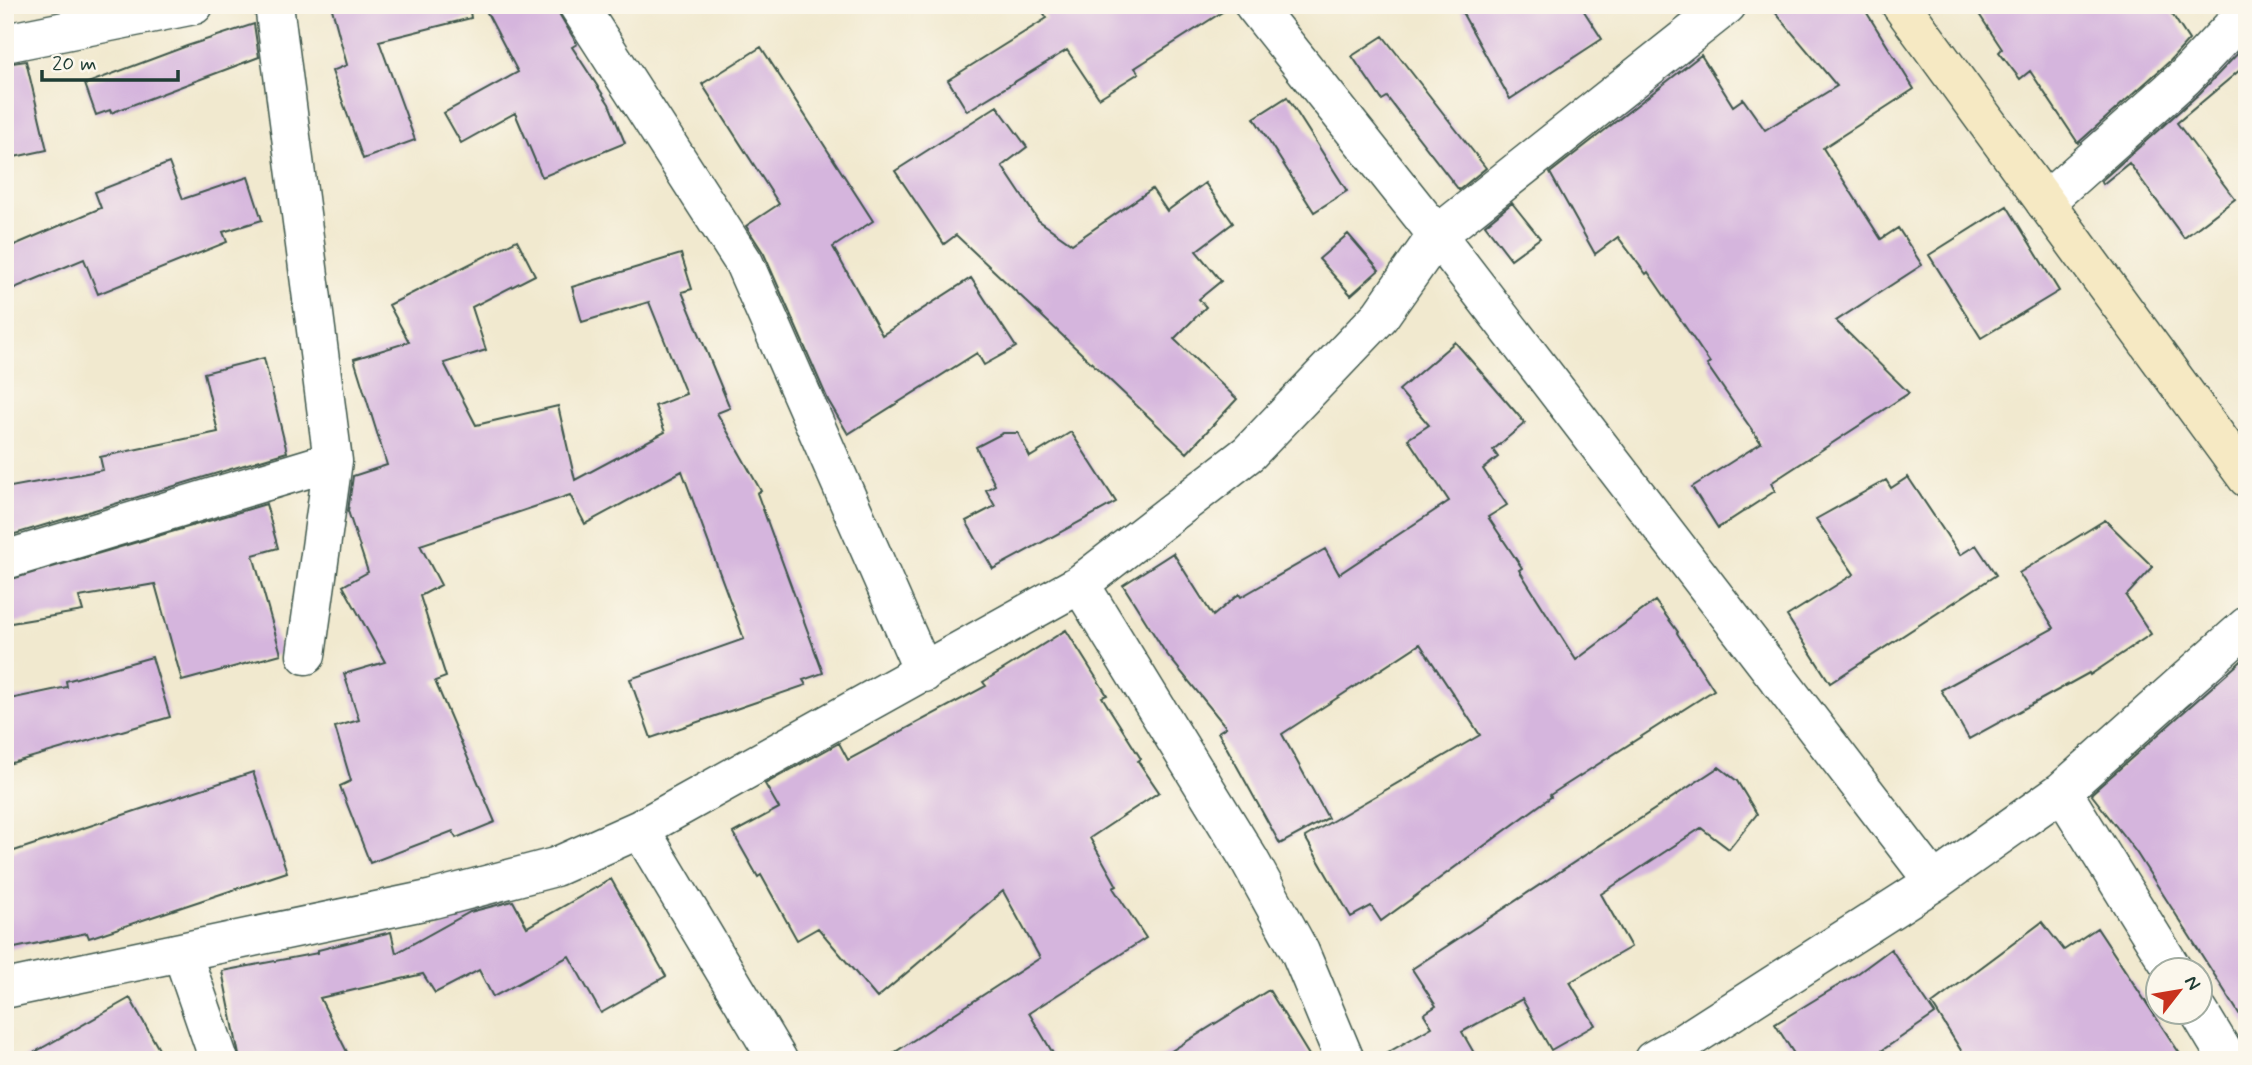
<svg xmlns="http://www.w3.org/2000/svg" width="2252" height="1065" viewBox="0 0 2252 1065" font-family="Mynerve,sans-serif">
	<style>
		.building { fill: #d5b5dd }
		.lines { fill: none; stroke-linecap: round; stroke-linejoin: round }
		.street-casing { stroke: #3e574b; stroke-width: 41 }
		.secondary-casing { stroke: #3e574b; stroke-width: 41 }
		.street { stroke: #fff; stroke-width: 38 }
		.secondary { stroke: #f6e9c3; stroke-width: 38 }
	</style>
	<rect width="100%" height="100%" fill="#fbf7ec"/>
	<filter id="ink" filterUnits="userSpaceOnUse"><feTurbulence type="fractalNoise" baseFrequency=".0143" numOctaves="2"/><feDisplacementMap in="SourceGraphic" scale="14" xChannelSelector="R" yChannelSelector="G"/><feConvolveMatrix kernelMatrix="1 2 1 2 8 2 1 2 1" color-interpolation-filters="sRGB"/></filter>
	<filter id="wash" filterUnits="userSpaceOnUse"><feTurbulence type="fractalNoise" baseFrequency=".00686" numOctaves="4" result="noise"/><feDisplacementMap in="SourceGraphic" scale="28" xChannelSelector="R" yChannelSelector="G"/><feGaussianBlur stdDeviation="1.57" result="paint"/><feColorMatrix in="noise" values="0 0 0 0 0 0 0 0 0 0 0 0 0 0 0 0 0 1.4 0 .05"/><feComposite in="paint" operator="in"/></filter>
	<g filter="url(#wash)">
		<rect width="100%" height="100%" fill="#f1e9cf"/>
		<g id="blocks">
			<path class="building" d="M331,5H469L471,18L379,41L415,140L363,159L332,71L347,65Z
				M483,5H554L577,44L572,47L609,104L625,143L542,177L515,113L461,143L444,113L518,72Z
				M1038,5H1233L1135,68L1139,73L1099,98L1067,50L967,111L948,80L1047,18Z
				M1458,5H1580L1602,39L1510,99Z
				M1769,5H1862L1914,89L1823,148L1881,239L1898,228L1922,265L1836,321L1909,393L1771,483L1775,491L1718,528L1692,487L1761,443L1707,365L1710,363L1648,272L1646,274L1618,237L1595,254L1550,173L1701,55L1733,106L1743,99L1765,130L1837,86Z
				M1973,5H2166L2189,40L2170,61L2078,143L2030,71L2020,79L1999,52L2002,49Z
				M254,24L259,57L111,113L110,110L96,115L85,84L187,46Z
				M1383,36L1486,168L1459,190L1387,97L1382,100L1352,56Z
				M761,47L873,221L833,247L882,335L971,278L1016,347L984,365L977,353L848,434L828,400L764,254L746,226L779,204L702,84Z
				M2244,47L2247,50V64L2177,123L2235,199L2184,238L2129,163L2103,184L2101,181L2200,93Z
				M26,61L47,150L5,159V64Z
				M1287,97L1347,191L1314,212L1254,118Z
				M997,106L1027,147L1002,166L1038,220L1072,244L1152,189L1167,211L1205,183L1233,223L1196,251L1221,281L1199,299L1206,307L1174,339L1237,399L1187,453L956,235L944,244L895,171Z
				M169,163L183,199L248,177L262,220L223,232L227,242L98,294L84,259L5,292V249L101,208L95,192Z
				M1512,203L1540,238L1511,259L1485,225Z
				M2007,206L2059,291L1981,338L1929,255Z
				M1348,234L1379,270L1351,295L1319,259Z
				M517,240L535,275L472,307L486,350L444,363L476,425L558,406L575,480L665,432L655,406L686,394L649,302L582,322L572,287L681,254L692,289L682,292L730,408L717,413L761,491L757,493L823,673L803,680L806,685L651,738L630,679L744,639L682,471L585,524L570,495L420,545L441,585L420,596L446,677L435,681L495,822L456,838L453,831L370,863L340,786L351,781L335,727L359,720L344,674L385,662L343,586L368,572L348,511L353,476L387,465L354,359L409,342L389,305Z
				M1455,342L1525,423L1493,450L1498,457L1483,469L1507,505L1488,517L1522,568L1519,570L1576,660L1655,601L1678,632L1677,633L1714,690L1550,795L1551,797L1381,921L1371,906L1351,917L1305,837L1480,735L1420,644L1282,734L1328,818L1280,844L1218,732L1226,727L1165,652L1123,585L1173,553L1213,616L1239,594L1241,597L1325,549L1339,574L1449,501L1408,439L1429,425L1399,390Z
				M264,358L287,452L5,537V488L103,470L100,457L218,432L204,373Z
				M1071,432L1116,502L993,569L966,521L995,506L986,490L995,485L976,447L1003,433H1018L1030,457Z
				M1908,477L1960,555L1976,545L1996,575L1830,683L1787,616L1854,574L1816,519L1886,480L1891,488Z
				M266,504L278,548L253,555L281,654L182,681L155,584L79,597L83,611L5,624V581Z
				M2105,520L2153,567L2126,596L2151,634L2090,675L2089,673L1969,739L1941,690L2054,628L2019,573Z
				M1066,630L1107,695L1102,697L1141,759L1138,761L1159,792L1090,838L1117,886L1113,888L1146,938L1029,1013L1057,1060H883L1040,958L1003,891L877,998L818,928L797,940L761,875L758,877L733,833L779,808L765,784L839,743L848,760L986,686L983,682Z
				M2247,656V1026L2136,852L2091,794Z
				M152,657L170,717L5,765V700L67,687L66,681Z
				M1719,767L1737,781L1757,814L1729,849L1701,828L1601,894L1631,947L1570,982L1595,1025L1551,1050L1522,999L1462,1032L1478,1060H1375L1432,1027L1424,1014L1436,1006L1412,969Z
				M253,772L287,872L89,938L87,933L5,950V854Z
				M611,879L666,976L601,1013L569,956L493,997L479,970L435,993L423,974L320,998L351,1060H240L222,971L318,953V950L391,932L396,953L470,912L513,901L527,927Z
				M2042,922L2064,950L2097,928L2184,1060H1967L1932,1004Z
				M1891,949L1935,1014L1868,1060H1798L1775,1024L1857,974Z
				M1269,990L1312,1060H1157Z
				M130,998L165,1060H21Z"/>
		</g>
	</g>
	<g filter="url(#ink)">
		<use href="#blocks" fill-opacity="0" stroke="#3e574b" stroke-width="2"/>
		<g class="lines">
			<defs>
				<path id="street" d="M274,5L333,461L306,655
					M578,5L744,263L924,673
					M1254,5L1437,235L1934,882
					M5,43L194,5
					M2045,202L2185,77L2247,11
					M5,560L333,461
					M1080,584L1250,861L1300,952L1345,1060
					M2062,791L2173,970
					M640,829L778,1060
					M182,953L219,1060
					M5,989L433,899L555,867L640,829L1080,584L1249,453L1380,316L1437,235L1727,5
					M2199,1012L2228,1060
					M1653,1060L1683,1043L1934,882L2062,791L2247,626"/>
				<path id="secondary" d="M1901,5L2247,478"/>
			</defs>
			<use href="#street" class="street-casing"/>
			<use href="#secondary" class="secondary-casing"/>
			<use href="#street" class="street"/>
			<use href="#secondary" class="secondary"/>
		</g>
	</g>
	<rect width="2252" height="1065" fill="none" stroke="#fbf7ec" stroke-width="28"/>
	<g transform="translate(2179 991) rotate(59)"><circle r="33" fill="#fbf7ec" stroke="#a3ada2" stroke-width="2"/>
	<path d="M0-5L12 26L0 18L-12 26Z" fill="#c8321e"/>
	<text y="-10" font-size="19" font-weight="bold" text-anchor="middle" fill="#1f3d34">N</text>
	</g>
	<path d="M42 70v10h136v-10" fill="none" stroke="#1f3d34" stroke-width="3.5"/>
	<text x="52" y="70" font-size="21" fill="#1f3d34" stroke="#fbf7ec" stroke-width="5" paint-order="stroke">20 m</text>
</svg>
